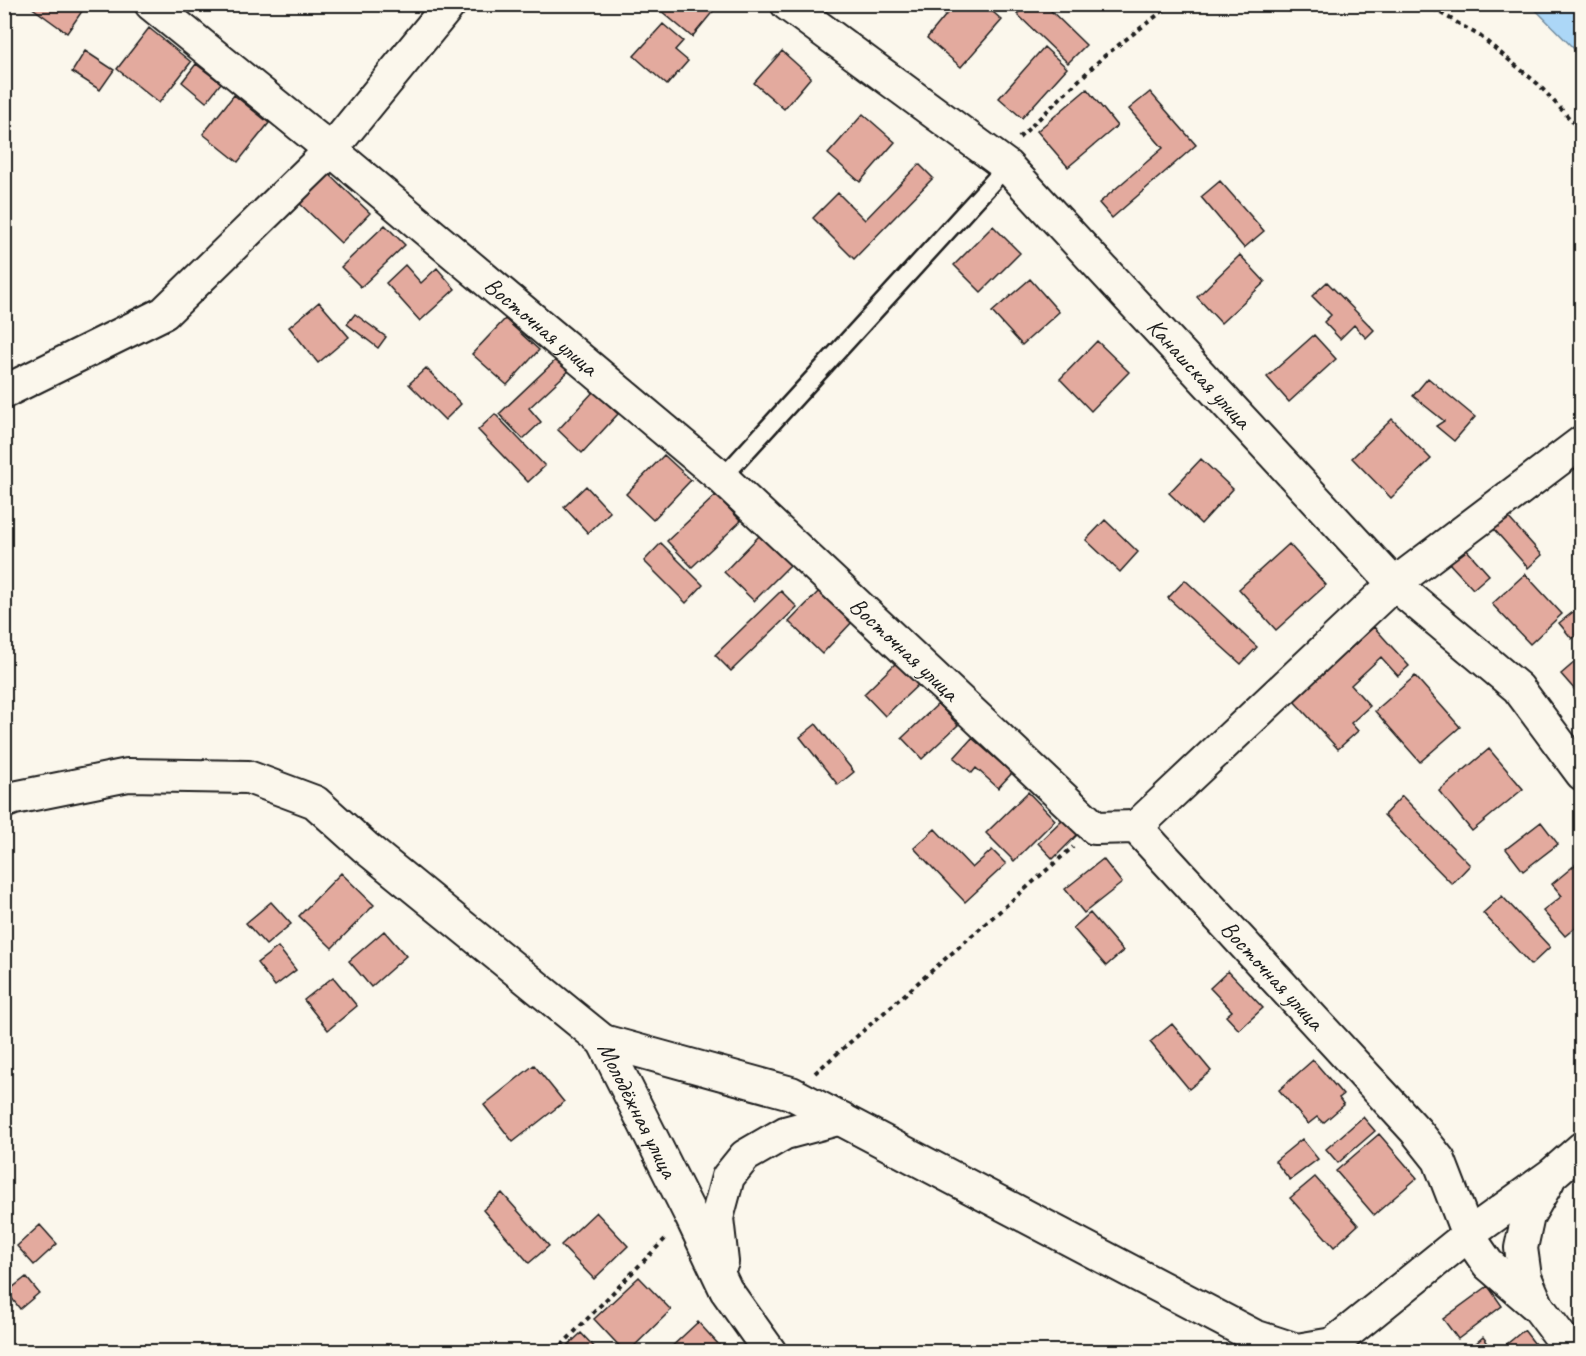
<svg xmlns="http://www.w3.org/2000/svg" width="1586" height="1356" viewBox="0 0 1586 1356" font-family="Caveat,sans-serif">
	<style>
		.water { fill: #acd7f7; stroke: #728c9f; stroke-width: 1.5 }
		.building { fill: #e3aa9e; stroke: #1c1c1c; stroke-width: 1.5 }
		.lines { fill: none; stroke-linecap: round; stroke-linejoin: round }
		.service-casing { stroke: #1c1c1c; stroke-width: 21 }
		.minor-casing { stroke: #1c1c1c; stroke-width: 36 }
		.path { stroke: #1c1c1c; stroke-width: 4; stroke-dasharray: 4.5 4.5; stroke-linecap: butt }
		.service { stroke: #fbf7ec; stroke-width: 16 }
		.minor { stroke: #fbf7ec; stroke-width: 32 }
		.labels { text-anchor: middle; stroke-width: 4.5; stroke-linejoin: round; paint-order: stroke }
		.street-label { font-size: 24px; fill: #1c1c1c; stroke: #fbf7ec }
	</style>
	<rect width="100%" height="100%" fill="#fbf7ec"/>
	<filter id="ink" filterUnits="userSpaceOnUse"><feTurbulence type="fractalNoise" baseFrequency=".0167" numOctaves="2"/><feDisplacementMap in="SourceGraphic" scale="12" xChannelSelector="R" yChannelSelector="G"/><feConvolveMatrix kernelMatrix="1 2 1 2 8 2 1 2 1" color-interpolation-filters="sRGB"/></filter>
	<g filter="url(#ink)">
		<path class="water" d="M1531,5H1581V56Z"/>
		<path class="building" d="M27,4H87L67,33Z
			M653,4H719L692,37Z
			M955,4H984L1002,20L961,67L927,38Z
			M1027,4H1044L1086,45L1068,63L1017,14Z
			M663,24L683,41L675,50L688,61L667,85L634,56Z
			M149,28L191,62L159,103L117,69Z
			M1044,47L1067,68L1022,118L999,98Z
			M85,51L114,70L100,90L72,72Z
			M782,51L811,77L784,109L754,83Z
			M196,64L221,83L206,102L182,82Z
			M1087,89L1117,126L1068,167L1037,131Z
			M1150,92L1196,145L1112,218L1099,203L1163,148L1129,109Z
			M234,95L269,123L238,162L203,134Z
			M863,114L895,142L860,182L828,154Z
			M919,164L933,178L854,259L813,218L838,193L865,220Z
			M326,171L370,213L341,243L297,201Z
			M1220,181L1264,231L1244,248L1201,197Z
			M385,225L405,245L361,287L341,267Z
			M993,226L1020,253L981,292L954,265Z
			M1240,255L1265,282L1221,323L1197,297Z
			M405,265L421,283L437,268L455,289L420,321L386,283Z
			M1030,279L1059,312L1022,345L992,312Z
			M1327,282L1374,330L1366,338L1354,325L1340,339L1324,322L1331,315L1312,296Z
			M319,302L349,337L318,363L289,327Z
			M355,314L386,337L378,348L347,324Z
			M505,319L539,350L507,385L472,354Z
			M1314,335L1336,359L1289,402L1267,377Z
			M1097,341L1129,372L1091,411L1060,379Z
			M559,357L571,369L529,408L541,422L523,439L499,414Z
			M426,368L461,404L445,420L409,384Z
			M1428,378L1475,417L1454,441L1436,426L1444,421L1413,396Z
			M594,391L618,414L582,453L558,430Z
			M495,414L545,466L528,482L478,430Z
			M1392,419L1431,459L1391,498L1352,458Z
			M664,455L691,480L653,520L626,494Z
			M1201,459L1233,489L1201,524L1169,493Z
			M586,486L610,512L588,533L564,507Z
			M716,495L741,521L692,567L667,541Z
			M1506,515L1542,555L1528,568L1492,527Z
			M1105,520L1138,552L1120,572L1086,540Z
			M760,535L790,565L754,601L724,572Z
			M661,543L703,585L686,603L644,561Z
			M1289,544L1326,585L1276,630L1239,589Z
			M1465,548L1489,575L1473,589L1449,563Z
			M1525,574L1562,614L1530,644L1492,604Z
			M1185,580L1257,647L1241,664L1168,598Z
			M820,590L853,621L822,654L789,622Z
			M781,591L797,607L731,671L715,655Z
			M1582,605V631L1572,639L1559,623Z
			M1374,627L1409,666L1398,676L1381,657L1351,685L1370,706L1351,723L1358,731L1338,749L1293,700Z
			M1582,656V698L1561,674Z
			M898,661L920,683L885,716L864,694Z
			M1415,676L1460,727L1420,762L1375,711Z
			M938,704L958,725L922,759L902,738Z
			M816,724L854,772L838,785L800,737Z
			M972,738L1012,773L998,788L976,768L972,773L954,758Z
			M1489,749L1523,789L1472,831L1439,791Z
			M1028,792L1055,820L1014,861L986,833Z
			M1402,796L1470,865L1452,884L1384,815Z
			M1065,817L1080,832L1053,859L1038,843Z
			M1541,822L1558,844L1523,871L1506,849Z
			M935,829L972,868L992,850L1006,864L965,902L914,848Z
			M1103,859L1122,883L1084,913L1065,889Z
			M1582,859V922L1565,936L1543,911L1562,896L1552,884Z
			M341,873L374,905L332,948L299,916Z
			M1502,896L1550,947L1531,965L1483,913Z
			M271,902L291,924L266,945L246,923Z
			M1090,913L1123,951L1106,966L1073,928Z
			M384,931L406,956L371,987L349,961Z
			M278,947L296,970L275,986L257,963Z
			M1228,971L1263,1008L1239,1030L1226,1016L1232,1011L1210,988Z
			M333,977L357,1006L328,1030L304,1000Z
			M1172,1024L1211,1071L1189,1089L1150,1042Z
			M1313,1060L1343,1095L1339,1098L1344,1105L1323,1123L1317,1117L1308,1124L1279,1090Z
			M534,1065L564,1102L513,1142L484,1105Z
			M1363,1117L1375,1131L1338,1163L1326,1149Z
			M1379,1134L1417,1178L1374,1215L1336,1171Z
			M1302,1139L1318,1159L1290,1180L1275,1161Z
			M1315,1177L1358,1225L1334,1247L1290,1198Z
			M502,1193L549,1246L529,1263L483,1210Z
			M596,1212L628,1246L594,1279L561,1245Z
			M40,1225L57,1244L34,1265L17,1246Z
			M26,1277L39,1293L20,1309L7,1292Z
			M639,1277L671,1310L628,1352H625L594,1319Z
			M1488,1286L1502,1306L1458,1339L1443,1319Z
			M698,1322L720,1346L714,1352H666Z
			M1524,1330L1538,1348L1534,1352H1497Z
			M581,1333L599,1352H563L562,1351Z
			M1483,1337L1495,1352H1466Z"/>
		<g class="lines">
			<defs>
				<path id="service" d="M722,478L1007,166"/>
				<g id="minor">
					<path id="s1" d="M151,4L331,150L722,478L1095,828L1136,827L1416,1131L1439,1160L1468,1235L1488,1264L1538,1307L1572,1352"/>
					<path id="s2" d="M787,4L1007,166L1394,584L1518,688L1582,774"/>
					<path d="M4,392L164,313L331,150L450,4"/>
					<path id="s3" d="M4,802L14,798L128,775L248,777L315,802L365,847L603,1041L690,1214L726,1290L770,1352"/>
					<path d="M1136,827L1394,584L1582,442"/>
					<path d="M603,1041L791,1093L1254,1336L1297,1350L1333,1344L1468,1235L1551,1175L1582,1148"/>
					<path d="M722,1262L717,1218L728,1177L745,1156L785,1133L841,1118"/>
					<path d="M1537,1305L1525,1277L1521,1248L1528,1216L1548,1181"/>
				</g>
			</defs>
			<use href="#service" class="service-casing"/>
			<use href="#minor" class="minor-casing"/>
			<path class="path" d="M1425,4L1480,36L1538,84L1582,132
				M1019,138L1103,57L1172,4
				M815,1073L1073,847
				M555,1352L668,1236"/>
			<use href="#service" class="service"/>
			<use href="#minor" class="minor"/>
		</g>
	</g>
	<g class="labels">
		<g class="street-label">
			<text dy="8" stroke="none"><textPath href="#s1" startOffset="506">Восточная улица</textPath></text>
			<text dy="8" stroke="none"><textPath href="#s2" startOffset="556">Канашская улица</textPath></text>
			<text dy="8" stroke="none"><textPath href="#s1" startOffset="992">Восточная улица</textPath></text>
			<text dy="8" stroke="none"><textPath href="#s1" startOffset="1496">Восточная улица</textPath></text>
			<text dy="8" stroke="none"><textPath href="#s3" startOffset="770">Молодёжная улица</textPath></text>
		</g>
	</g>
	<rect width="1586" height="1356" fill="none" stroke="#fbf7ec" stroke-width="24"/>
	<rect x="12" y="12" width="1562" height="1332" fill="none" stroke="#1c1c1c" stroke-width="2" filter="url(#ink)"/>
</svg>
